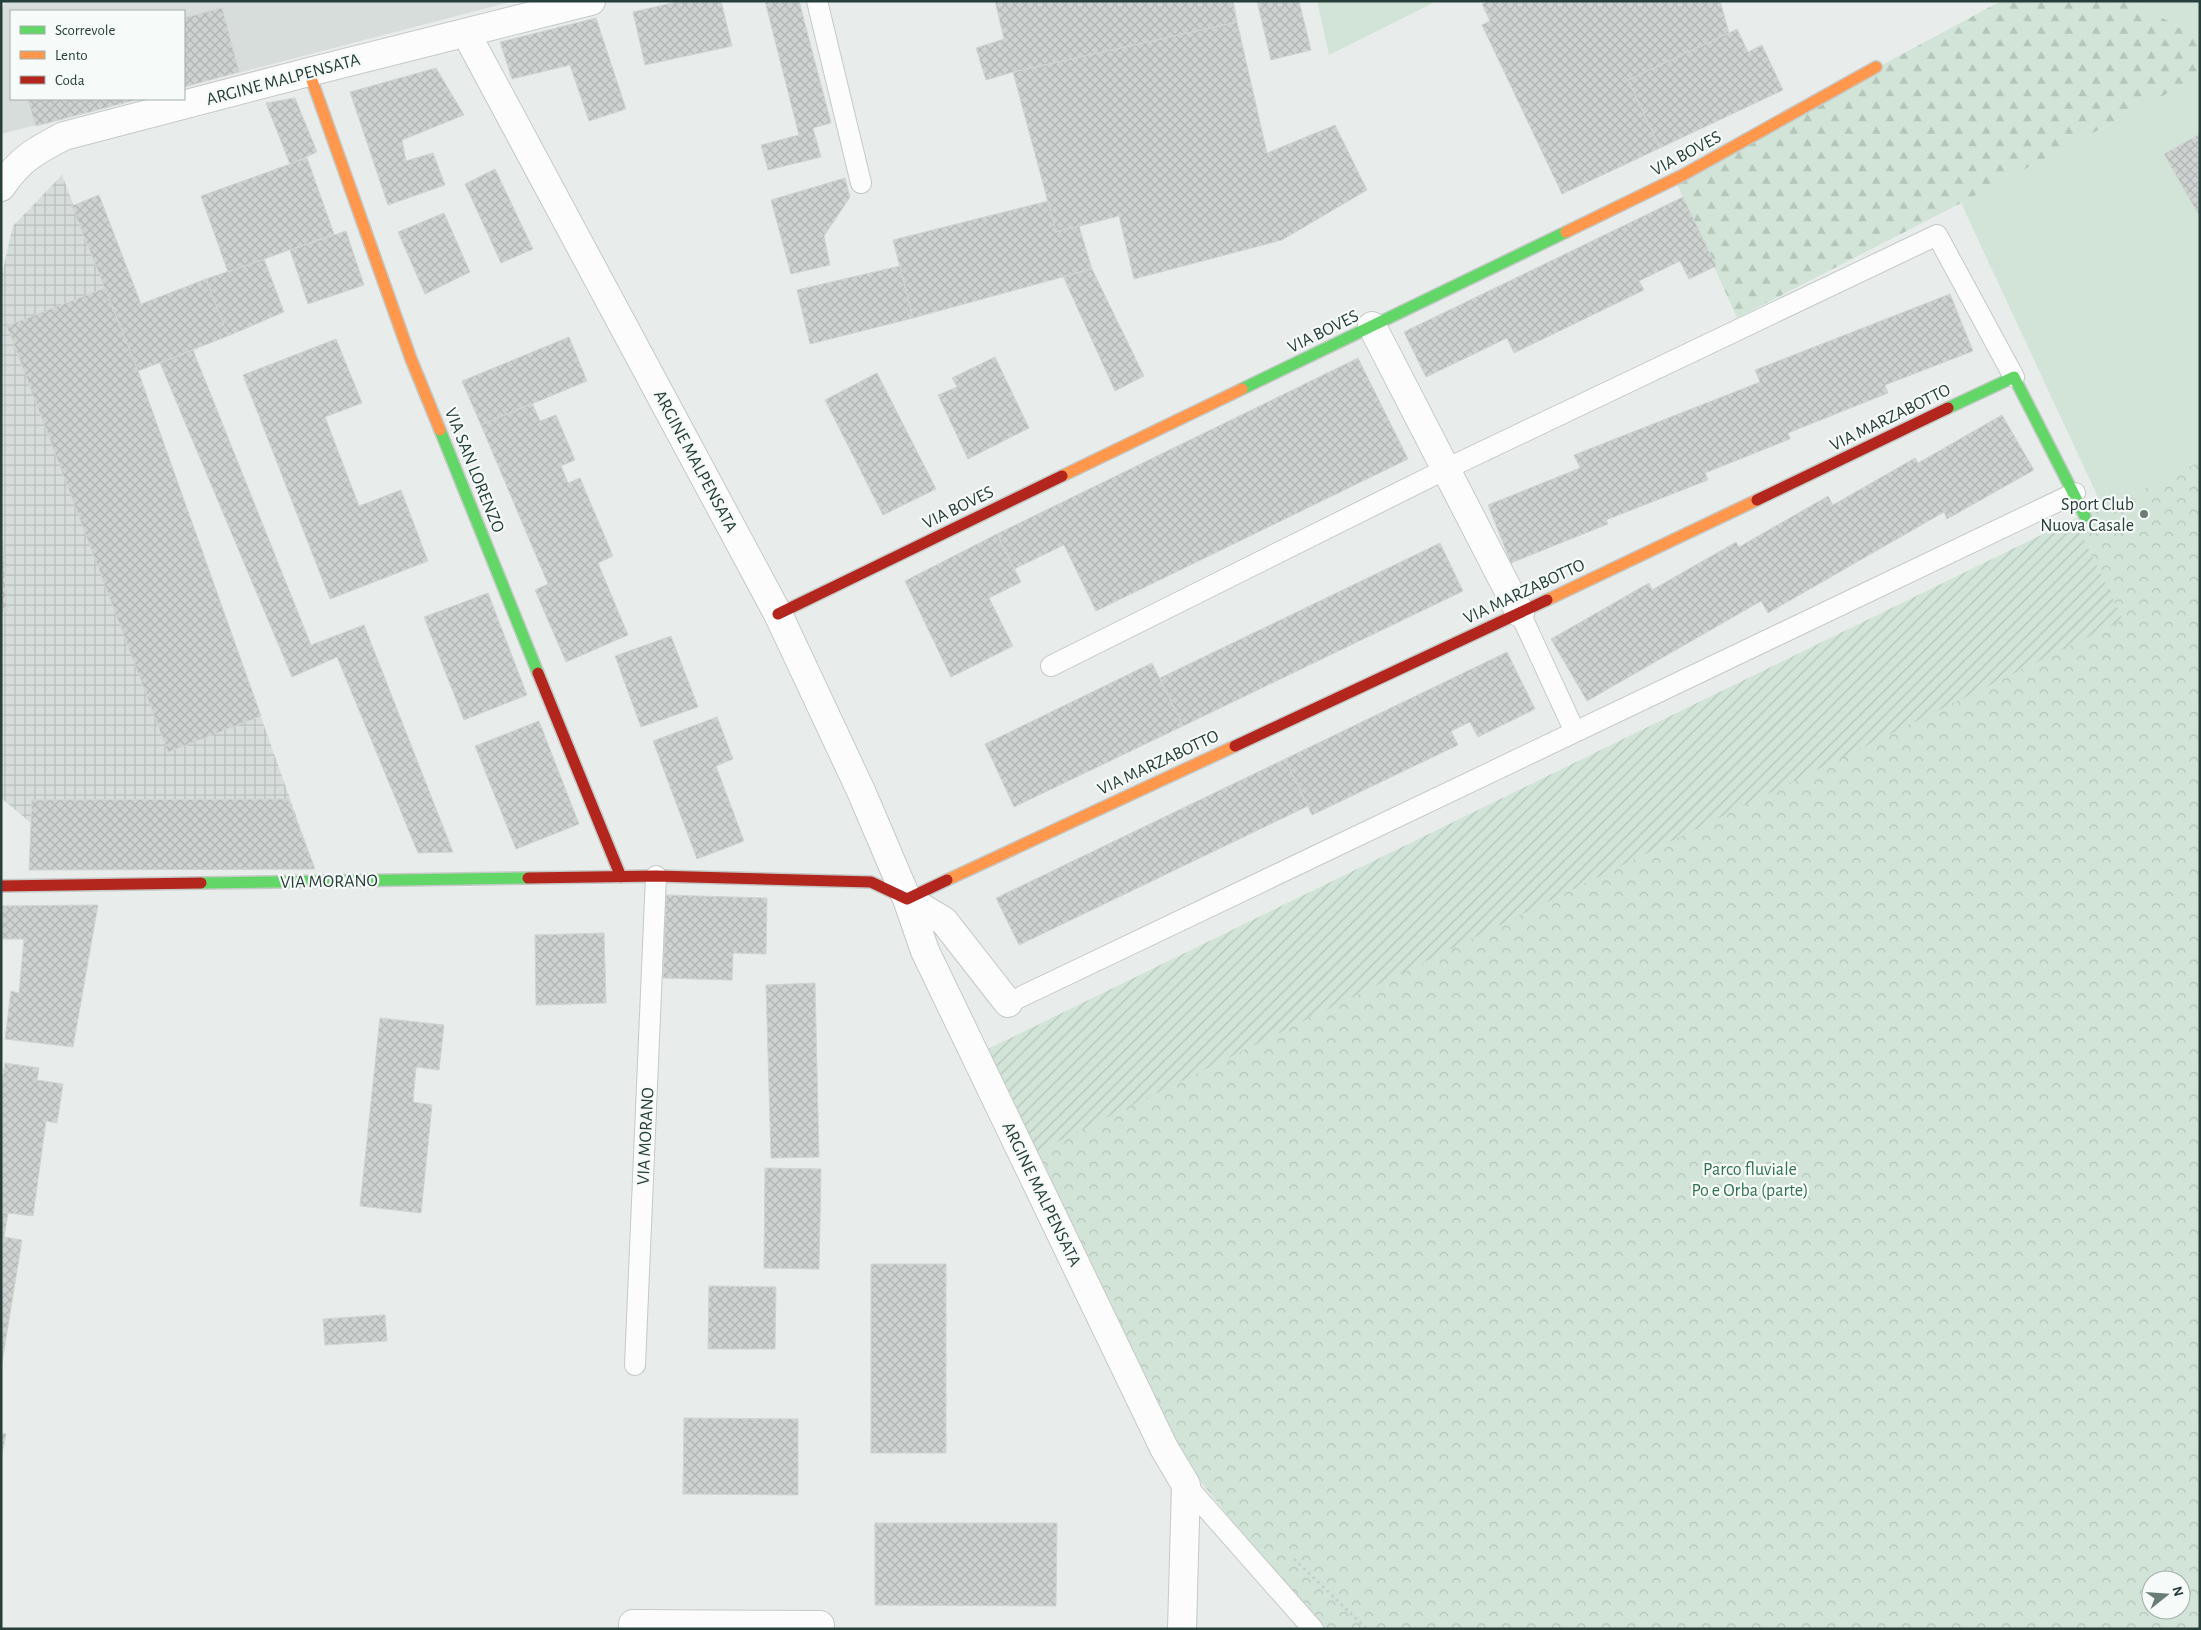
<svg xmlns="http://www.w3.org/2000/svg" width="2201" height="1630" viewBox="0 0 2201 1630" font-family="'Alegreya Sans',sans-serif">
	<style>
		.built { fill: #d6ddda }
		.industrial { fill: url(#industrial-grid) }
		.grass { fill: #d2e4d8 }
		.forest { fill: url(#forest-firs) }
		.park { fill: url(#park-crowns); fill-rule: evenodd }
		.garden { fill: url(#garden-furrows) }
		.building { fill: url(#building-cross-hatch); stroke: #d0d5d3 }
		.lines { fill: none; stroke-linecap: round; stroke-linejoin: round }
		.lane-casing { stroke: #c5c9c7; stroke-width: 22 }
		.street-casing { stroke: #c5c9c7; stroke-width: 30 }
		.fast-casing { stroke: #c4c9c7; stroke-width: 14 }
		.slow-casing { stroke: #c4c9c7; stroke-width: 14 }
		.jam-casing { stroke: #c4c9c7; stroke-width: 14 }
		.path { stroke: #c6cecc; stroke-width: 3; stroke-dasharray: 2.5 4; stroke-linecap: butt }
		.lane { stroke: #fcfcfc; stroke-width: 20 }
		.street { stroke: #fcfcfc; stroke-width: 28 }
		.fast { stroke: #63d668; stroke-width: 11 }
		.slow { stroke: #ff974d; stroke-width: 11 }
		.jam { stroke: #b3261e; stroke-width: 11 }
		.poi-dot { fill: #6a7c78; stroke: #f6faf8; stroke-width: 2 }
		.labels { text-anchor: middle; stroke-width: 4.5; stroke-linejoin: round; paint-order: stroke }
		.street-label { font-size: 18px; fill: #263f3a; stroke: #f6faf8 }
		.poi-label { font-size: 18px; fill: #263f3a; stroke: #f6faf8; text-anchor: end }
		.park-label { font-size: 18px; fill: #32734f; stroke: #f6faf8 }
	</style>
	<defs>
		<pattern id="industrial-grid" width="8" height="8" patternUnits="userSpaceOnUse" patternTransform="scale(1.25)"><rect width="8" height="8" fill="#d6ddda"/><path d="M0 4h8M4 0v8" fill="none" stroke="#b8bfbc"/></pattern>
		<pattern id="forest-firs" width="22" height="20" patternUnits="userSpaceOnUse" patternTransform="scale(1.25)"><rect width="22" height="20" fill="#d2e4d8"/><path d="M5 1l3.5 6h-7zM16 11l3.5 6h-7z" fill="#b4c5ba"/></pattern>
		<pattern id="park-crowns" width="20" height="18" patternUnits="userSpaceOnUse" patternTransform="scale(1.25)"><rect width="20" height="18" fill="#d2e4d8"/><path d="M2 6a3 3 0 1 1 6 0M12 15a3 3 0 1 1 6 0" fill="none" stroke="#b4c5ba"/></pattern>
		<pattern id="garden-furrows" width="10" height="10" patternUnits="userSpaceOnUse" patternTransform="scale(1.25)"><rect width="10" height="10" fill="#d2e4d8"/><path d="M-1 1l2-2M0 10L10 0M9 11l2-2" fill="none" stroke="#b4c5ba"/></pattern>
		<pattern id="building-cross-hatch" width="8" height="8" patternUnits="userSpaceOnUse" patternTransform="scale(1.25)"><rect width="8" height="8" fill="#ced3d1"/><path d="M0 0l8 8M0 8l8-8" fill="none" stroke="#b1b6b4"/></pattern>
	</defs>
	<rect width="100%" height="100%" fill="#e8ecea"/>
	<path class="built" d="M5,1H514L184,87V11H11V99H138L1,134V16Z"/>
	<path class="industrial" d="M62,175L138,371L315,869L29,870L31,823L1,798V278L13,226Z"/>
	<path class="grass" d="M1317,1H1437L1329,55Z
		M2134,1H2200V40Z
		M2200,76V1322L2074,519L2103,508L1961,203Z"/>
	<path class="forest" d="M2001,1H2134L2200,40V76L1961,203L1737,318L1674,177Z"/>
	<path class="park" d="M2200,462V1629H1320L1188,1466L984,1051ZM2151,1580H2181V1610H2151Z"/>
	<path class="garden" d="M2074,519L2123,620L1030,1155L980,1053Z"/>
	<path class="building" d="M681,1H721L732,46L645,65L633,12Z
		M765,1H799L831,123L813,128L821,157L768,170L761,145L799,135Z
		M995,1H1233L1237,22L1013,72L986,80L976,48L1004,39Z
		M1257,1H1299L1311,50L1271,60Z
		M1488,1H1720L1729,33L1628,80L1660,148L1562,194L1482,25L1490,21L1482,4Z
		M222,8L239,72L184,87V18Z
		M596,18L626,109L589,121L570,65L512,79L500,42Z
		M1237,22L1267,153L1335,125L1367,190L1282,240L1134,279L1119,216L1056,232L1013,72Z
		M1737,29L1748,52L1762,45L1783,90L1660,148L1628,80Z
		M436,68L464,115L402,140L406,161L433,153L445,185L388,205L350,92Z
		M295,98L317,152L290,164L266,103Z
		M35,99H139L36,126L28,100Z
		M2200,134V217L2164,154Z
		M307,158L334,234L228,272L201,196Z
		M495,169L533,249L501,263L465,184Z
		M845,178L850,197L824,236L830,265L791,274L771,200Z
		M99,195L141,304L206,279L228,336L138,371L72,206Z
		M1683,197L1716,266L1689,279L1680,261L1639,281L1644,290L1514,353L1507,338L1426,377L1404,332Z
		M1048,201L1056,232L1079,226L1092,269L913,318L893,240Z
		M444,213L470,272L425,294L398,232Z
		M346,231L364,285L308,304L290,250Z
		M264,259L284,312L228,336L206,279Z
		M900,266L913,318L810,344L797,290Z
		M1092,269L1144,376L1115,391L1063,276Z
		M105,288L138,371L261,716L168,752L7,326Z
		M1950,294L1973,351L1885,385L1888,393L1788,433L1790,439L1705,473L1708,480L1606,520L1608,524L1511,563L1488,505L1580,468L1574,455L1760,382L1755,370Z
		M569,337L587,381L481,425L462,381Z
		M336,339L362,403L325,417L359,506L401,490L428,561L330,599L243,375Z
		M193,350L311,645L364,625L453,852L418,853L337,657L292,677L160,363Z
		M995,357L1029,428L968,459L938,395L957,387L952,378Z
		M1358,358L1408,459L1096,611L1064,545L1014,569L997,534Z
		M877,373L936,489L883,515L825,400Z
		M532,403L540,421L556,415L575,460L561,466L568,483L580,478L613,556L598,563L628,635L566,662L535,590L548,584L481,425Z
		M2002,415L2034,470L1947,519L1944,512L1768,613L1761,601L1587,701L1551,639L1649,583L1652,590L1736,542L1739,547L1828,496L1833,505L1915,458L1918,463Z
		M997,534L1021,582L989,598L1013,646L951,677L905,581Z
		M1,540H3L7,611H1Z
		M1440,543L1463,591L1183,726L1160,678Z
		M488,593L527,695L464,720L424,617Z
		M671,636L698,707L641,727L615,656Z
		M1507,652L1535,709L1478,737L1470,722L1451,731L1458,745L1312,815L1285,759Z
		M1152,663L1183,726L1014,807L985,744Z
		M717,717L733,759L716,766L744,841L697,859L653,741Z
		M539,721L579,824L516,849L475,746Z
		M1285,759L1308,806L1019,945L996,898Z
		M288,799L315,869L29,870L32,800Z
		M666,895L767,898L766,954L733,953L732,980L663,978Z
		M98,905L73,1047L5,1039L11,991L19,993L24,939H1V906Z
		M604,933L606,1003L536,1005L535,935Z
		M815,983L819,1157L771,1158L766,985Z
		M380,1018L444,1025L439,1070L416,1067L413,1102L432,1105L421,1213L360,1206Z
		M5,1063L39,1068L37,1080L63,1084L57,1123L46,1121L33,1216L1,1212V1087Z
		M765,1168L821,1169L819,1269L764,1268Z
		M1,1212L8,1213L4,1237L22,1240L1,1369Z
		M871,1264H946V1453H871Z
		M709,1286L776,1287L775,1349H708Z
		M385,1315L387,1341L325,1345L323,1319Z
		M684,1418L798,1419V1495L683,1494Z
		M1,1433L6,1434L1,1459Z
		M875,1523H1057L1056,1606L875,1605Z"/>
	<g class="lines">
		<defs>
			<path id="lane" d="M817,1L861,183
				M1520,613L1575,732
				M1051,666L1446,469L1937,235L2014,377
				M1008,1003L2075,493
				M635,1365L656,876
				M1186,1485L1313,1629"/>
			<path id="street" d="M466,33L778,614L861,791L907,899L944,921L1008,1003
				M1,187C20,159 35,151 64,136L309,72L591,1
				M1372,326L1520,613
				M907,899L925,951L1164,1448L1186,1485L1182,1629
				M633,1629V1624L820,1625"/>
			<path id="fast" d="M1242,389L1566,232
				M1948,408L2014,377L2085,516
				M440,430L538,673
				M201,883L528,878"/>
			<path id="slow" d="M309,72L411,359L440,430
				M1566,232L1681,176L1876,67
				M1062,476L1242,389
				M1547,600L1757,500
				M947,880L1235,746"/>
			<path id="jam" d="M1757,500L1948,408
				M778,614L1062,476
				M538,673L621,877
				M1235,746L1547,600
				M528,878L656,876L871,882L907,899L947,880
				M1,886L201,883"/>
		</defs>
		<use href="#lane" class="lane-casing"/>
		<use href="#street" class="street-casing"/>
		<use href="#fast" class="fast-casing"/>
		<use href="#slow" class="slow-casing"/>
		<use href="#jam" class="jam-casing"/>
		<path class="path" d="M1294,1559L1367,1629"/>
		<use href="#lane" class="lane"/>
		<use href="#street" class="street"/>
		<use href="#fast" class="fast"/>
		<use href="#slow" class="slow"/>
		<use href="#jam" class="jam"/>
	</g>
	<circle class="poi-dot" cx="2144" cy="514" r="5"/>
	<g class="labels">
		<g class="street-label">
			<text transform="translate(283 79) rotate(-15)" y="6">ARGINE MALPENSATA</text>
			<text transform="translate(1686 153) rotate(-28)" y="6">VIA BOVES</text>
			<text transform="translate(1323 331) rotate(-26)" y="6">VIA BOVES</text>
			<text transform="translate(1890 417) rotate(-26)" y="6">VIA MARZABOTTO</text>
			<text transform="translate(696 461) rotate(62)" y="6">ARGINE MALPENSATA</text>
			<text transform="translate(475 470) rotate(68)" y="6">VIA SAN LORENZO</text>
			<text transform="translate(958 507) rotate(-26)" y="6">VIA BOVES</text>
			<text transform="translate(1524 591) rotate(-25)" y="6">VIA MARZABOTTO</text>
			<text transform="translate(1158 762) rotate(-25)" y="6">VIA MARZABOTTO</text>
			<text transform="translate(329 881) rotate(-1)" y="6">VIA MORANO</text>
			<text transform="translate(645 1136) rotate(-87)" y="6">VIA MORANO</text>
			<text transform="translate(1042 1194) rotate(64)" y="6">ARGINE MALPENSATA</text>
		</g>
		<g class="poi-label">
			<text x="2134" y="510">Sport Club<tspan x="2134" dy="21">Nuova Casale</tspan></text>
		</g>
		<g class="park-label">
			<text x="1750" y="1175">Parco fluviale<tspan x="1750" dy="21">Po e Orba (parte)</tspan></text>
		</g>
	</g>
	<rect width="2201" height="1630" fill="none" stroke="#263f3a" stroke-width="5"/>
	<rect x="10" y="10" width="175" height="90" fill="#f6faf8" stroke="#a3afac"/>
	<rect x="20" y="26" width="25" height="8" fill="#63d668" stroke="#a3afac"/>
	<text x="55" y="35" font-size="15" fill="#263f3a">Scorrevole</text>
	<rect x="20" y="51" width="25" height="8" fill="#ff974d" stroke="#a3afac"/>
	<text x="55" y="60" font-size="15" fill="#263f3a">Lento</text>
	<rect x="20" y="76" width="25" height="8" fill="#b3261e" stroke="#a3afac"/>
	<text x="55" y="85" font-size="15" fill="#263f3a">Coda</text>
	<g transform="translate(2166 1595) rotate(73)"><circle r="24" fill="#f6faf8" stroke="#a3afac"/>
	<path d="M0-4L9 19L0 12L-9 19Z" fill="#6a7c78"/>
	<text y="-8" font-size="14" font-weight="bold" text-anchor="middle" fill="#263f3a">N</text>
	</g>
</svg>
